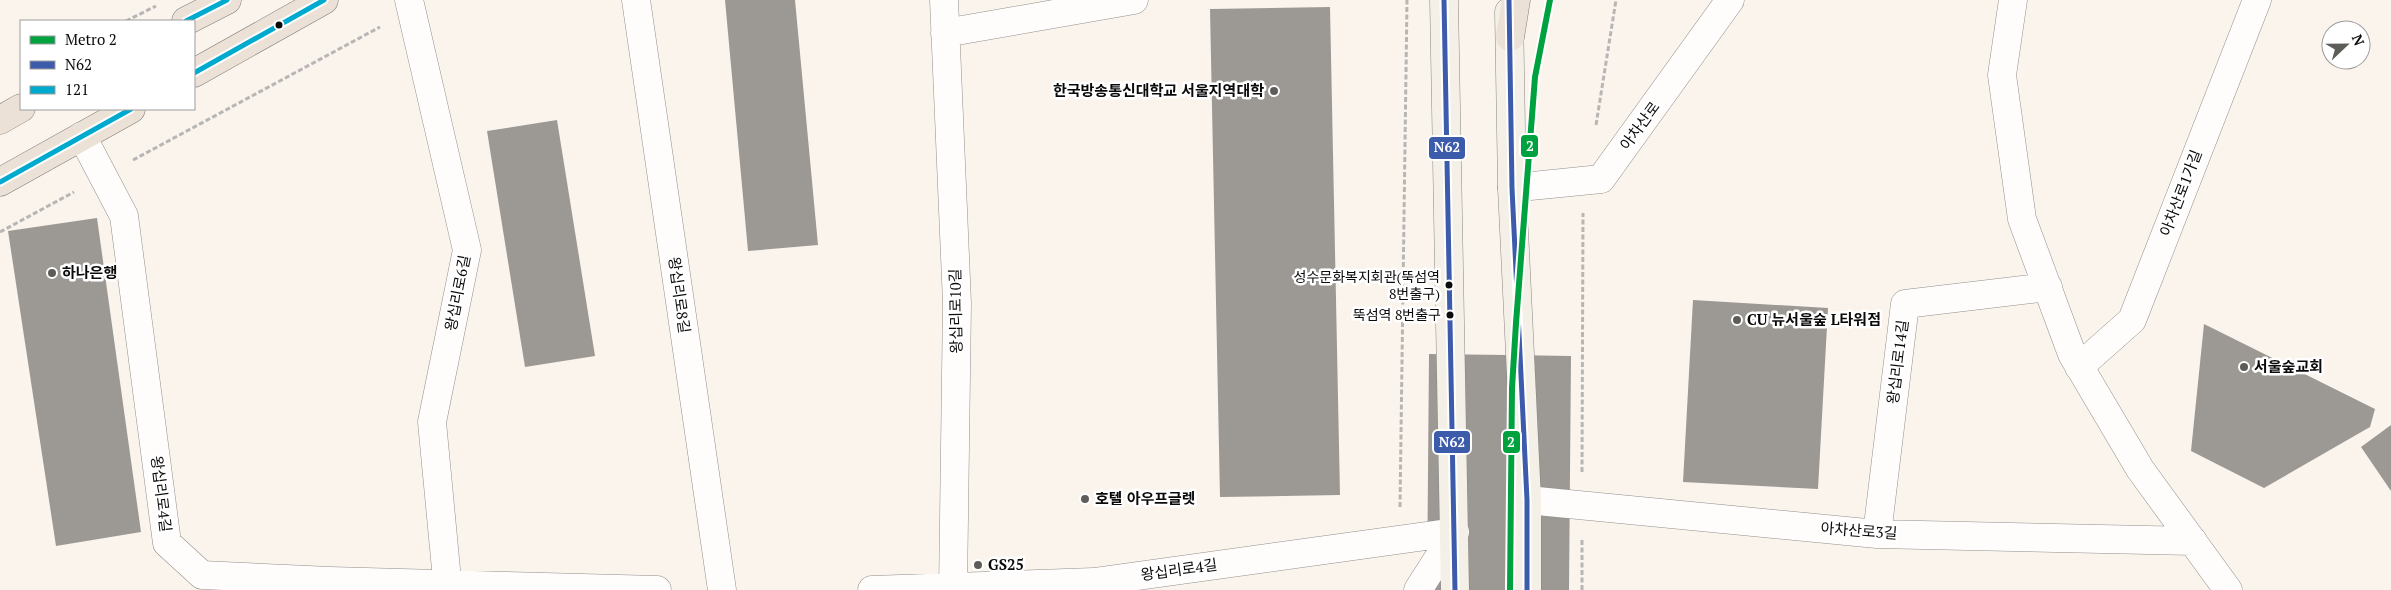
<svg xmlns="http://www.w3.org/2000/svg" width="2391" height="590" viewBox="0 0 2391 590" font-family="'PT Serif','Noto Sans KR',serif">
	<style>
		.building { fill: #9c9894 }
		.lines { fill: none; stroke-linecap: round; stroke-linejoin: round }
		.minor-casing { stroke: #928f8c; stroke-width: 29 }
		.secondary-casing { stroke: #898683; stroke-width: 29 }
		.primary-casing { stroke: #7f7d7a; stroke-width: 29 }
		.path { stroke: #b7b6b5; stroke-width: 3; stroke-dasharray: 5 2.5; stroke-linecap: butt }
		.minor { stroke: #fefdfc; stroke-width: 28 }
		.secondary { stroke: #f4f0e7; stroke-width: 28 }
		.primary { stroke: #ece1d6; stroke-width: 28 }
		.bus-1-casing { stroke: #fff; stroke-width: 9 }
		.bus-2-casing { stroke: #fff; stroke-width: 9 }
		.bus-1 { stroke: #3d5bab; stroke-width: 5 }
		.bus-2 { stroke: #00a9ce; stroke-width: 5 }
		.metro-1-casing { stroke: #fff; stroke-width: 10 }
		.metro-1 { stroke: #00a23f; stroke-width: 6 }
		.bus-dot { fill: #0a0a0a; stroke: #fff; stroke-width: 2 }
		.poi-dot { fill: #5e5c59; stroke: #fff; stroke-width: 2 }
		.labels { text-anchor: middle; stroke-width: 5; stroke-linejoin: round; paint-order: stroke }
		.bus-label { font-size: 14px; fill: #0a0a0a; stroke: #fff; text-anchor: end }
		.poi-label { font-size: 15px; font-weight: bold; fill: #0a0a0a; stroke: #fff; text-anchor: start }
		.street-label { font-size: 15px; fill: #0a0a0a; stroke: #fff }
		.line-badge { stroke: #fff; stroke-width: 2 }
		.badge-label { font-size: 14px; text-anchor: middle; font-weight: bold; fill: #fff }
	</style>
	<rect width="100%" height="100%" fill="#faf4ed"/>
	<path class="building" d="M725,0H795L818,245L748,251Z
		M1330,7L1340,495L1220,497L1210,9Z
		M557,120L595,356L525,367L487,131Z
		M97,218L141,532L56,546L8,231Z
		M1693,300L1828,308L1818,489L1683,482Z
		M2204,324L2375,409L2370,427L2264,488L2191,451Z
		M1429,354L1571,356L1569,590H1427Z
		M2391,425V491L2361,447Z"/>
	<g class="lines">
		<defs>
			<path id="minor" d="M409,0L467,250L432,422L448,590
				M636,0L722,590
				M944,0L957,303L953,590
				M2013,0L2002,75L2022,219L2072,354L2140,469L2228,590
				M945,33L1134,0
				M82,136L124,216L167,543L202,575L330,581L657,590
				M1512,188L1601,179L1730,0
				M2079,367L2132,320L2257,0
				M1527,500L1877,534L2193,541
				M1877,534L1905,304L2048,287
				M872,590L1094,582L1455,532
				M1418,590L1455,532"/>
			<path id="secondary" d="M1444,0L1455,590
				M1509,12L1512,188L1527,500V590"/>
			<path id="primary" d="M186,21L227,0
				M1510,37L1516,0
				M194,73L324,0
				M0,120L21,108
				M0,182L131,109"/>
		</defs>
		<use href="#minor" class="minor-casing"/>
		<use href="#secondary" class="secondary-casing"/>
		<use href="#primary" class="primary-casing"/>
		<path class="path" d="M126,21L156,6
			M1596,125L1616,0
			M133,160L380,27
			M0,232L74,192
			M1582,472L1583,213
			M1400,507L1407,0
			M1582,590V538"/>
		<use href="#minor" class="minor"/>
		<use href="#secondary" class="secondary"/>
		<use href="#primary" class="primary"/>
		<defs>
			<path id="bus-1" d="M1444,0L1455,590
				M1509,0L1512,188L1527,500V590"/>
			<path id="bus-2" d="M186,21L227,0
				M194,73L324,0
				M0,182L131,109"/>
		</defs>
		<use href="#bus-1" class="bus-1-casing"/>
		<use href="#bus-2" class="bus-2-casing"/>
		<use href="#bus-1" class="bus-1"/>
		<use href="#bus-2" class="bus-2"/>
		<defs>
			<path id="metro-1" d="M1510,590L1512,388L1516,323L1535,77L1550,0"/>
		</defs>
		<use href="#metro-1" class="metro-1-casing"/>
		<use href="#metro-1" class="metro-1"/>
	</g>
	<g class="bus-dot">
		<circle cx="279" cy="25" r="4.5"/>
		<circle cx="1449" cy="285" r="4.5"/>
		<circle cx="1450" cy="315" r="4.5"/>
	</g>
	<g class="poi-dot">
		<circle cx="1274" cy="91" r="5"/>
		<circle cx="52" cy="273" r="5"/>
		<circle cx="1737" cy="320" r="5"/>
		<circle cx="2244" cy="367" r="5"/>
		<circle cx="1085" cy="499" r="5"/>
		<circle cx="978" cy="565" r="5"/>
	</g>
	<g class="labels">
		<g class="bus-label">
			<text x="1440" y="282">성수문화복지회관(뚝섬역<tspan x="1440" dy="17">8번출구)</tspan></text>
			<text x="1441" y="320">뚝섬역 8번출구</text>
		</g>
		<g class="poi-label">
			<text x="1264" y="96" text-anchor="end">한국방송통신대학교 서울지역대학</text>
			<text x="62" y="278">하나은행</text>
			<text x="1747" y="325">CU 뉴서울숲 L타워점</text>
			<text x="2254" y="372">서울숲교회</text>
			<text x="1095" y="504">호텔 아우프글렛</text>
			<text x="988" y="570">GS25</text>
		</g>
		<g class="street-label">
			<text transform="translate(1640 126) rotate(-54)" y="5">아차산로</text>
			<text transform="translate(2181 193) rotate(-69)" y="5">아차산로1가길</text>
			<text transform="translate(458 293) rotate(-79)" y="5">왕십리로6길</text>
			<text transform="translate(679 295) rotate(82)" y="5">왕십리로8길</text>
			<text transform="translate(956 311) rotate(-91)" y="5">왕십리로10길</text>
			<text transform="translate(1898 362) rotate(-83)" y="5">왕십리로14길</text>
			<text transform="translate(161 494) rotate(83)" y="5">왕십리로4길</text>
			<text transform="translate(1859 531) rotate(4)" y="5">아차산로3길</text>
			<text transform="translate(1179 570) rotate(-8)" y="5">왕십리로4길</text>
		</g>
	</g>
	<g class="line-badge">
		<rect x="1520" y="134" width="19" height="24" rx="5" fill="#00a23f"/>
		<rect x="1428" y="136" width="38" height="24" rx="5" fill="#3d5bab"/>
		<rect x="1502" y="430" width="19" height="24" rx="5" fill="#00a23f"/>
		<rect x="1433" y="430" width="38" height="24" rx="5" fill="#3d5bab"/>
	</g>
	<g class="badge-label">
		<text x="1530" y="151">2</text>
		<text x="1447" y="152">N62</text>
		<text x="1511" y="447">2</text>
		<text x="1452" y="447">N62</text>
	</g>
	<rect x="20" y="20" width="175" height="90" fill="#ffffff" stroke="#9d9d9d"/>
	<rect x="30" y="36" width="25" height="8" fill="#00a23f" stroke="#9d9d9d"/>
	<text x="65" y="45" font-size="15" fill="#0a0a0a">Metro 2</text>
	<rect x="30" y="61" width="25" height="8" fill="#3d5bab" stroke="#9d9d9d"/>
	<text x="65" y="70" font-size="15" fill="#0a0a0a">N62</text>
	<rect x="30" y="86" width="25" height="8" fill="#00a9ce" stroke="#9d9d9d"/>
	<text x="65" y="95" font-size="15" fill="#0a0a0a">121</text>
	<g transform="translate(2346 45) rotate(68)"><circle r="24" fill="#ffffff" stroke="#9d9d9d"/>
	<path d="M0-4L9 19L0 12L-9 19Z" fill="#5e5c59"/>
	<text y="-8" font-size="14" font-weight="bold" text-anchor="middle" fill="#0a0a0a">N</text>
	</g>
</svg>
